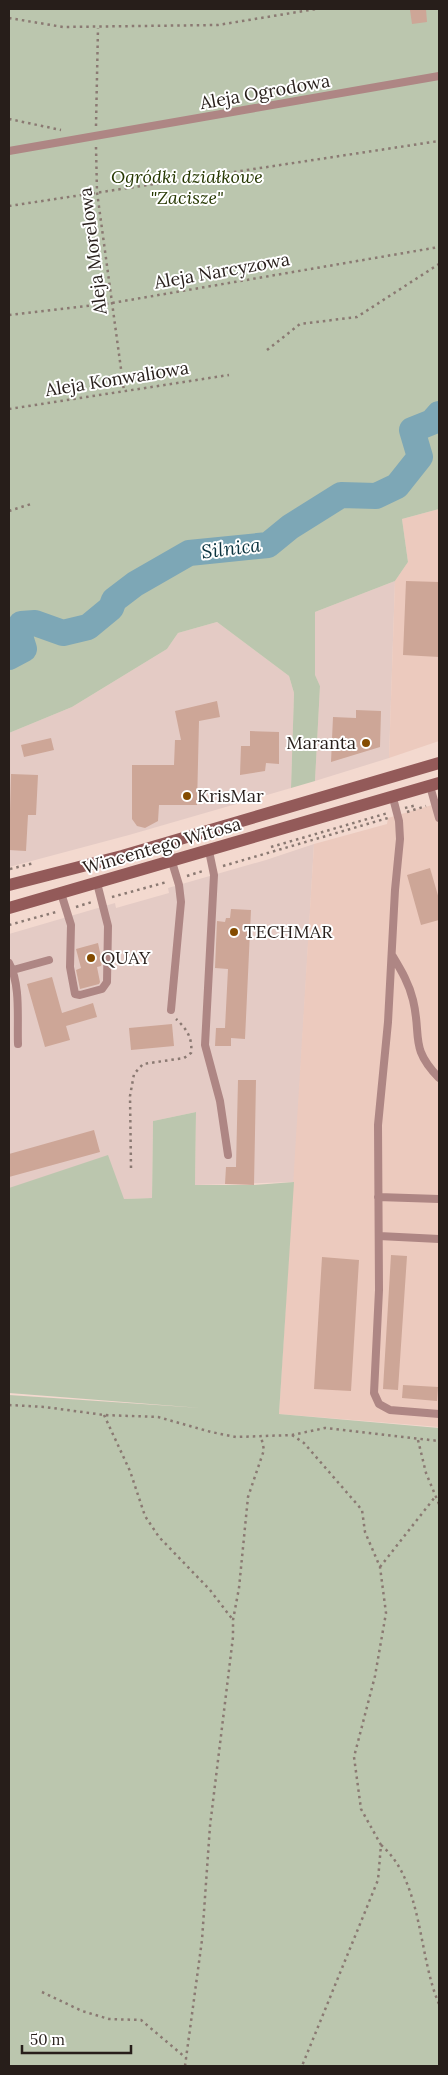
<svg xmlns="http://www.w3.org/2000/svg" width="448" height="2075" viewBox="0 0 448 2075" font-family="Lora,serif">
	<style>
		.commercial { fill: #e4cbc5 }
		.built { fill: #eccabe }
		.green { fill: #bbc6ae }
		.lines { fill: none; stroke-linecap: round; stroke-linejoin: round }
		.river { stroke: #7da7b6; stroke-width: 26 }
		.building { fill: #cda697 }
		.path { stroke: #8a7972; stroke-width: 2.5; stroke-dasharray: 2.5 4; stroke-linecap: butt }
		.service { stroke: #ae8684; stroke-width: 8 }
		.secondary { stroke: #935a59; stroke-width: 12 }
		.poi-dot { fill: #844b00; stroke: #fff; stroke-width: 2 }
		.labels { text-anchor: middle; stroke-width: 4; stroke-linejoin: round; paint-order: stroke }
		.street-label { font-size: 18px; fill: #271e1a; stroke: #fff }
		.park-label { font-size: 18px; font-style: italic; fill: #253700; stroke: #fff }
		.poi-label { font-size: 18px; fill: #271e1a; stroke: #fff; text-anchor: start }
		.water-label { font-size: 19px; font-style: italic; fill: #0b333f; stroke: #fff }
	</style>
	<rect width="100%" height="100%" fill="#f3d9cf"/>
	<path class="commercial" d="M395,581L389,758L315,781L320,686L315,676V612Z
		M217,622L289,676L294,693L291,788L129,835L9,867V733L72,707L167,649L178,633Z
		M314,844L294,1182L195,1185L196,1112L153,1121L152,1198L124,1199L9,1188V934L115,903L116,908L169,893L168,888L266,860Z"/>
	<path class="built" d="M439,509V741L389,758L395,581L408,562L402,519Z
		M439,803V1427L279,1414L314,844L387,824L388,818Z"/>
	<path class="green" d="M9,9H439V509L402,519L408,562L395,581L315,612V675L320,686L315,781L291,788L294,693L289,676L217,622L178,633L167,649L72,707L9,733Z
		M196,1112L195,1185H254L294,1182L279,1414L439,1428V2066H9V1395L201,1408L9,1393V1188L108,1155L124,1199L152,1198L153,1121Z"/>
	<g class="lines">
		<path class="river" d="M9,657L24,649L19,633L21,624L35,623L63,633L88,627L111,608L114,600L135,584L189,553L268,545L290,527L341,495L376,496L397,486L420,457L412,430L432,422L439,414"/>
	</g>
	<path class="building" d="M426,9L427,22L412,24L410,10Z
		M406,581L439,582V657L403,655Z
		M217,701L220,717L199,721L197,805H159L158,821L145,828L137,826L132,819V765H174L175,740H181L175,711Z
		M356,710L381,711L380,747L331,762L333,717L356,718Z
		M250,731L279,732V764L266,763L265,771L240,775L241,746H250Z
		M51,738L54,750L24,757L21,745Z
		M11,774L38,775L36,815H28L26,851L9,850Z
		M430,868L439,899V920L421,925L407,875Z
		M231,909L251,910L245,1039L231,1038V1046H215L216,1028H225L228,969L215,968L217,921L225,922L226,918H230Z
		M98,943L102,962L101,966L97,967L100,982L99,984L80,989L76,970L81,968L76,949Z
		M52,977L62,1013L93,1003L97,1017L66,1026L70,1040L45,1047L27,984Z
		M172,1024L174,1046L131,1050L129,1028Z
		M238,1080H256L254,1185L225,1184L226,1167H236Z
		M94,1130L100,1152L9,1177V1154Z
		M391,1255L407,1256L398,1390L383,1389Z
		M322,1257L359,1260L351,1391L314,1389Z
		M403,1385L438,1387L437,1401L402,1398Z"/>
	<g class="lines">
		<path class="path" d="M9,18L63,27L218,25L316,9
			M9,119L61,130
			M96,126L98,28
			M96,147L97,192L124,391
			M9,206L439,141
			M9,315L112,303L439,247
			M267,350L300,324L357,317L439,264
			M9,409L229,375
			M9,511L31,504
			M405,808L417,805
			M407,812L426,806
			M271,847L388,813
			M223,866L388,818
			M10,869L34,863
			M187,876L203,871
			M112,897L167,882
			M76,907L92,902
			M9,925L56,912
			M131,1168L130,1096L134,1074L143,1064L184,1058L191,1053C193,1038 186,1028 176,1019
			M9,1405L45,1407L104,1415L158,1417L211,1432L236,1437L292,1435L325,1428L439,1441
			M104,1415L130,1471L145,1516L159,1537L210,1590L233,1620
			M292,1435L304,1443L362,1510L365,1532L380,1567L386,1613L375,1676L354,1757L361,1809L381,1845L378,1880L302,2066
			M418,1440L426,1473L439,1504
			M380,1567L435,1497
			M381,1845C423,1881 418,1956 439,2004
			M42,1992L82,2011L109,2019L141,2020L186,2058
			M185,2066L202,1940L210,1826L233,1637V1620L239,1588L248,1497L264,1450L261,1436"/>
		<path class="service" d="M9,151L439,76
			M430,786L439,818
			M393,798L399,821L400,839L395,890L388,1022L378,1125L379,1290L374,1393L379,1404L390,1410L439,1414
			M209,851L214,875L205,1045L220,1101L228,1155
			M61,893L71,925L70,967L75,994L80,995L102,989L107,982L108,926L97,883
			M392,955C401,970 409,983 413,1000C422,1037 409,1047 439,1078
			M9,963C21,985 17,1019 18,1044
			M13,970L49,960
			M171,1010L181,902L179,885L172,862
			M378,1197L439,1199
			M379,1236L439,1239"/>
		<path class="secondary" d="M9,885L122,856L439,763
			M9,908L439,783"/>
	</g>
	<g class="poi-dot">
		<circle cx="366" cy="743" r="5"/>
		<circle cx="187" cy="796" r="5"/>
		<circle cx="234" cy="932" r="5"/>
		<circle cx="91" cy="958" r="5"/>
	</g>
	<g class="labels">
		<g class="street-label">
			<text transform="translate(265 92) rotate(-10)" y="6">Aleja Ogrodowa</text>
			<text transform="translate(93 251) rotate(-97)" y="6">Aleja Morelowa</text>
			<text transform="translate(222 271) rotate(-10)" y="6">Aleja Narcyzowa</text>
			<text transform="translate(117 379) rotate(-9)" y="6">Aleja Konwaliowa</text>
			<text transform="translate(162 846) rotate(-16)" y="6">Wincentego Witosa</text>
		</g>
		<g class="park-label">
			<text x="187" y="183">Ogródki działkowe<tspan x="187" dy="21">"Zacisze"</tspan></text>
		</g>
		<g class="poi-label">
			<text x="356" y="749" text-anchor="end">Maranta</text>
			<text x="197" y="802">KrisMar</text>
			<text x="244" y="938">TECHMAR</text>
			<text x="101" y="964">QUAY</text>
		</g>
		<g class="water-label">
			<text transform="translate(231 548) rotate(-7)" y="7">Silnica</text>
		</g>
	</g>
	<rect width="448" height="2075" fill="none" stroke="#271e1a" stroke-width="20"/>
	<path d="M22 2045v8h109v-8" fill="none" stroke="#271e1a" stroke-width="2.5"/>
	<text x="30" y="2045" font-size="15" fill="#271e1a" stroke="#ffffff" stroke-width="4" paint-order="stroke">50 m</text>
</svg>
